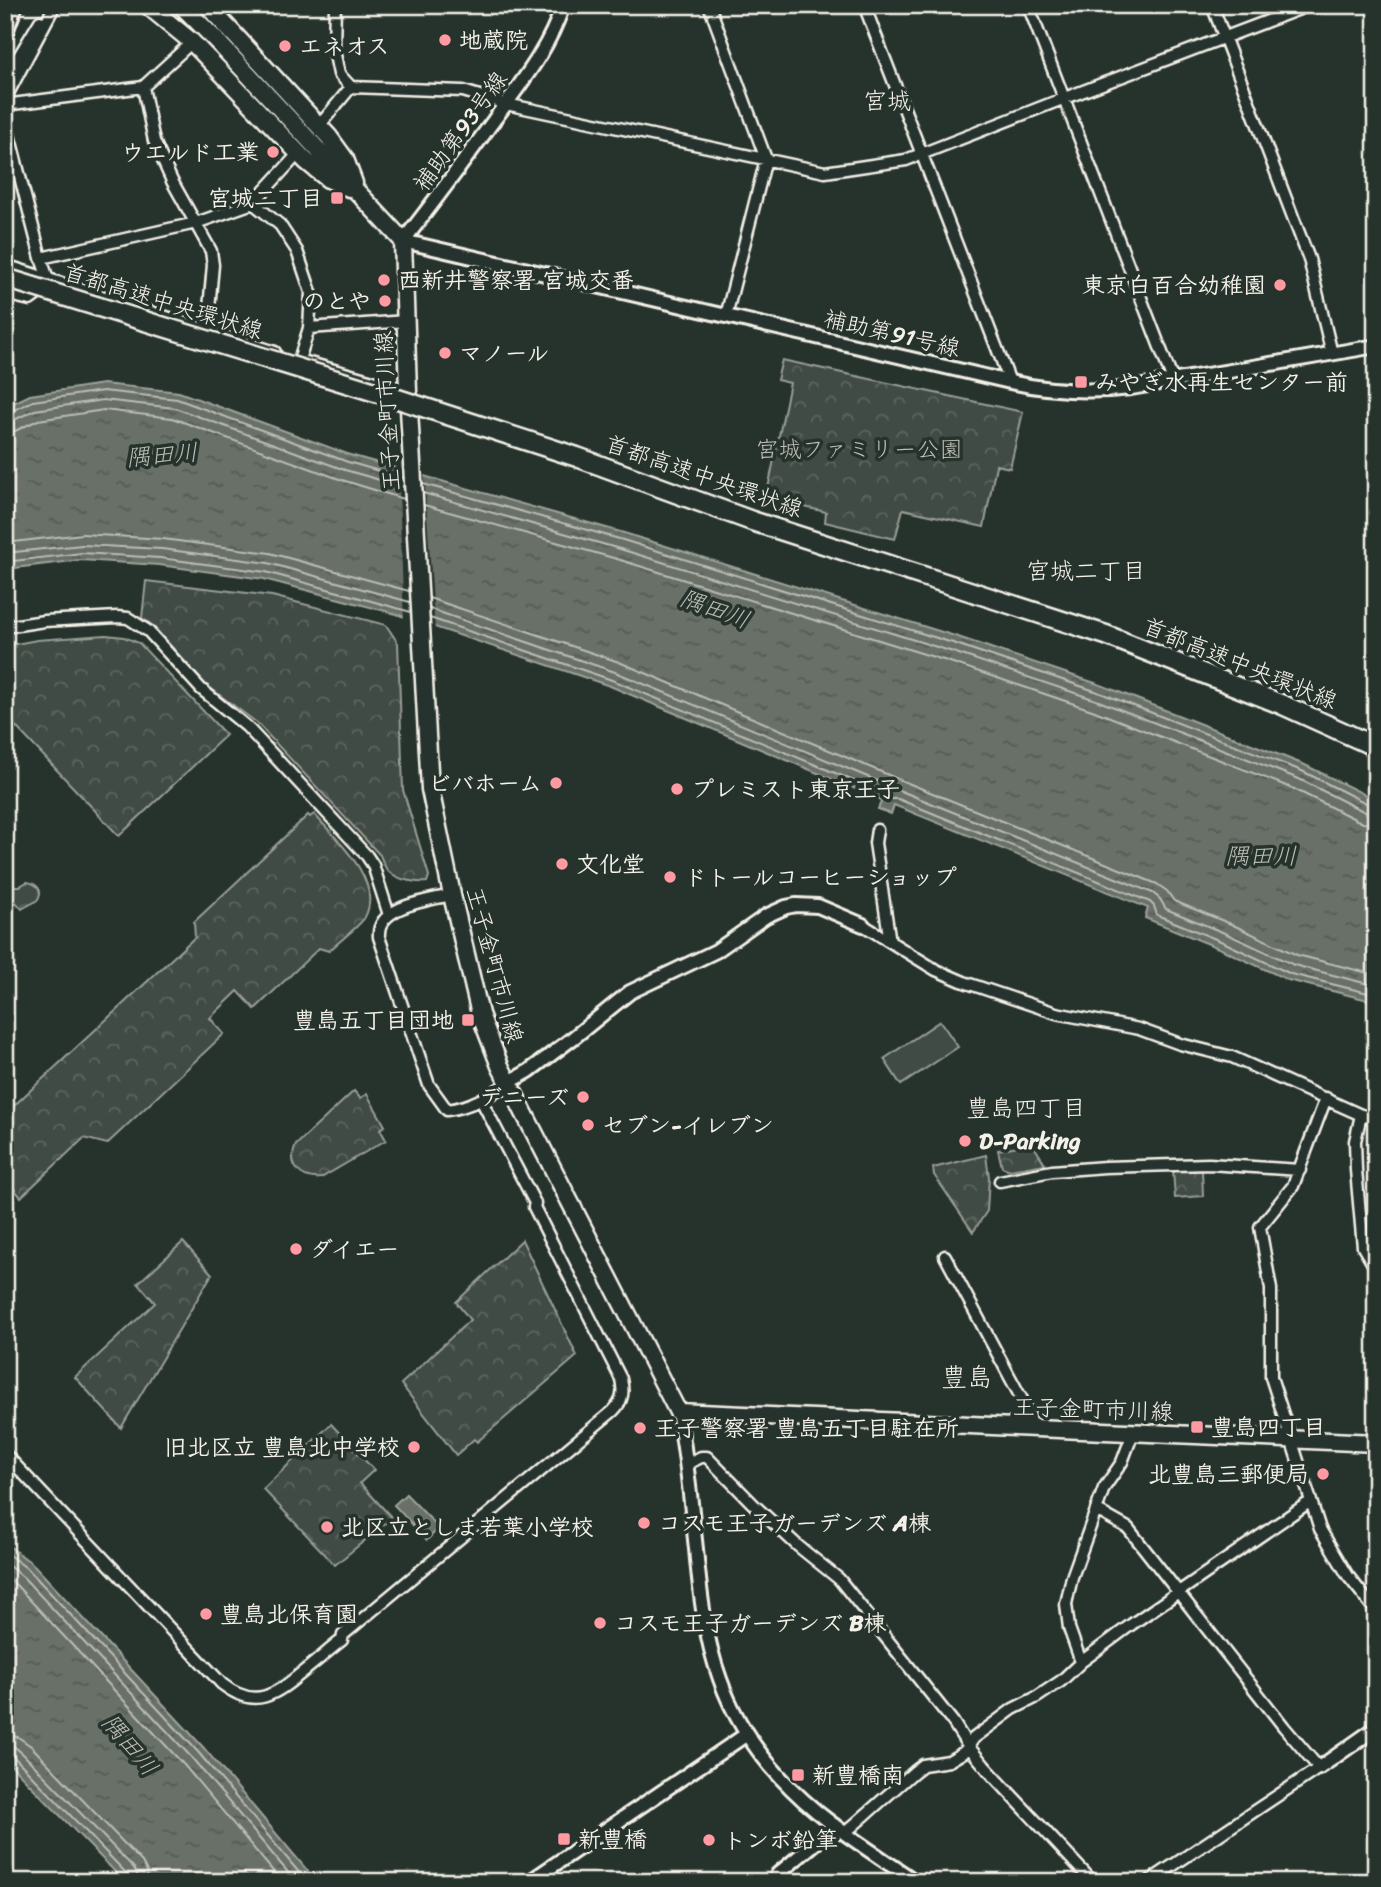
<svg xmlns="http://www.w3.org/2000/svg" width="1381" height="1887" viewBox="0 0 1381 1887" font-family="Sriracha,'Klee One',sans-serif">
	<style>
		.green { fill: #414b45; stroke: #9a9e96; stroke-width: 2 }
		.park { fill: url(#park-crowns); stroke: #9a9e96; stroke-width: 2 }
		.water { fill: url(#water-ripples); stroke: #9fa39b; stroke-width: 2 }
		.pier { fill: #26332d }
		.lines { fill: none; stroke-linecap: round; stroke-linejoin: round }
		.shore { stroke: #bcbdb5; stroke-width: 2 }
		.minor-casing { stroke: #f4f1e8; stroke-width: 15 }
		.tertiary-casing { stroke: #f4f1e8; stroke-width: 18 }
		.primary-casing { stroke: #f4f1e8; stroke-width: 21 }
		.minor { stroke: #26332d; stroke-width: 10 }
		.tertiary { stroke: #26332d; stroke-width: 12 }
		.primary { stroke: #26332d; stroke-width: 16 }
		.motorway-bridge-casing { stroke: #f4f1e8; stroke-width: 23; stroke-linecap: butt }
		.motorway-bridge { stroke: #26332d; stroke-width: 18 }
		.poi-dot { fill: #ff9aa2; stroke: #26332d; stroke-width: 2.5 }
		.labels { text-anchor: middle; stroke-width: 7; stroke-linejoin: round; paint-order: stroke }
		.poi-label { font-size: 23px; font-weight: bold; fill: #f4f1e8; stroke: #26332d; text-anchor: start }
		.street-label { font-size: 23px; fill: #f4f1e8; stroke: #26332d }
		.park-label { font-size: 23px; fill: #bebfb7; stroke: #26332d }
		.neighbourhood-label { font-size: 24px; fill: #f4f1e8; stroke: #26332d }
		.water-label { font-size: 24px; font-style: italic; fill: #bcbdb5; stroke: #26332d }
		.quarter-label { font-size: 26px; fill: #f4f1e8; stroke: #26332d }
	</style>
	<defs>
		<pattern id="park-crowns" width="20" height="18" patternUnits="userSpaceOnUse" patternTransform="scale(1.75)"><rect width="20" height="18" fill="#414b45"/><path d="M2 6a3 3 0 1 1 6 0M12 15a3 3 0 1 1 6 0" fill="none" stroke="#5d6560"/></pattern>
		<pattern id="water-ripples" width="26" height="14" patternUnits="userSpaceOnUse" patternTransform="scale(1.75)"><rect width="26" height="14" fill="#676f68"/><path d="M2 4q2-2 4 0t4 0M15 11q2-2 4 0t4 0" fill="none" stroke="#565a55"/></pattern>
	</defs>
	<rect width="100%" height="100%" fill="#26332d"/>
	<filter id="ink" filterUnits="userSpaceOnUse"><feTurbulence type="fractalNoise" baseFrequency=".0143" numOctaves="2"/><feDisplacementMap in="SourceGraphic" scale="14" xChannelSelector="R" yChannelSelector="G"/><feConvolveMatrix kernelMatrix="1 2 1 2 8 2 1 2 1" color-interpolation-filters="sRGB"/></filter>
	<g filter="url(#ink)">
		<path class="green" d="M940,1021L958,1047L901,1085L884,1059Z"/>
		<path class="park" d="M782,360L1023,412L1010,468L996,465L984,527L903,509L895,539L825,522L826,512L766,498L790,383L777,380Z
			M146,581L272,596L386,625L398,643L403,790L429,876L427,882C415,883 398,880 388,871C385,868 382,860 380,855L257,723L205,684L152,625L142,618Z
			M106,635L124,637L139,643L226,735L119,836L5,715V646L37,640Z
			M314,814C336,839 384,881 365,917C360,926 337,943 329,951L319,948L255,1009L238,991L210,1018L224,1034L107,1144L84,1138L21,1197L5,1179V1114L195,937L194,922L308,815L310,817Z
			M27,882C35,883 44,889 38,899C35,903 26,906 22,909L5,890L9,886H20Z
			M354,1091L360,1098L367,1094L385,1126L380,1129L386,1140L321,1178C300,1180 287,1165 296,1145Z
			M1032,1143L1045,1164L1010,1170L1002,1167L998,1150Z
			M986,1155L989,1177L987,1211L973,1232L934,1175L933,1168Z
			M1202,1169L1203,1196L1175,1198L1173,1170Z
			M522,1240L577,1356L477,1442L474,1439L456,1455L401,1384L470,1320L456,1302Z
			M183,1242L212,1274L121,1428L75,1377L155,1303L138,1283Z
			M331,1424L374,1470L360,1483L392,1518L335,1565L263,1489Z"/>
		<path class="water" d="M103,384L179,392L350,455L624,533L958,637L1101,685L1305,765L1376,800V1002L1288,980L1221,949L1145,918L1148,908L894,805L891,814L878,809L882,800L610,686L393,613L264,579L159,565L81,560L5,569V407L30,395Z
			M406,1494L439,1528L427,1540L394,1505Z
			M5,1543L34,1565L203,1747L317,1882H125L5,1759Z"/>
		<path class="pier" d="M398,466L424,473L435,631L404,621Z"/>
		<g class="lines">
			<path class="shore" d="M5,413L10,412L33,401L103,391L177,399L348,462L403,478
				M5,421L14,420L35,410L103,400L175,408L345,470L404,487
				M5,432L15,431L38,420L104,410L172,418L342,480L404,499
				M423,484L623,540L956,644L1098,692L1302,771L1370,805L1376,806
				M423,493L620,549L953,652L1096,700L1299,779L1367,813L1376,815
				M424,505L617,559L950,662L1092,710L1294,789L1363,823L1376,825
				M5,543L82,534L163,539L270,553L409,591
				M5,553L82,545L162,549L268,563L410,602
				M5,562L82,553L160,558L266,572L411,612
				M429,598L619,662L898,779L1157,884L1167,891L1174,901L1231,924L1297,955L1376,975
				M430,609L615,672L887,785L893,789L901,791L1153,893L1160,899L1166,909L1227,934L1294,965L1376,986
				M430,618L612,680L883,793L889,799H898L1150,902L1154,906L1157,915L1223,942L1291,974L1376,995
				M5,1552L29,1570L198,1752L307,1882
				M5,1563L23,1577L192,1758L296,1882
				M5,1576L16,1585L184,1765L282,1882
				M5,1735L18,1737L31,1746L142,1862L147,1871L148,1882
				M5,1745L15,1747L23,1754L134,1868L137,1874L138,1882
				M5,1754L11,1755L17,1760L127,1874L129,1882"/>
			<defs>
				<path id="minor" d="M335,5L334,50L339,74L351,87L463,91L506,104L825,172L906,160L1065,98L1310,5
					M709,5L766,159L726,316
					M864,5L1010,382
					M1028,5L1173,381
					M1212,5L1309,259L1332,354
					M5,79L40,21
					M143,87L154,141L172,181L211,251L213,265L207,330
					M5,99L55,5
					M5,105L143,87L192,42
					M5,119L41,258L48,279L41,292L30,300L5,294
					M319,126L351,87
					M41,258L196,223L253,203
					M5,265L275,352
					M309,328L406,321
					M299,360L309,328L311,292L297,251L280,225L253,203L299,153
					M306,362L408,391
					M5,627L44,621L117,617L128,618L148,631L201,689L247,727L367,856L373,865L389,915
					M877,830L875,843L890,942
					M452,895C429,900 376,906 379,937L429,1085L447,1110C470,1107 489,1096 508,1083
					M863,925L936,970L964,982L1056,1013L1139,1029L1180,1044L1232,1057L1361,1115L1376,1118
					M1326,1098L1293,1186L1260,1227L1271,1289V1377L1320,1529L1348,1576L1376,1611
					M1361,1115L1355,1141L1356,1170L1363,1247L1376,1269
					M1000,1181L1052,1171L1105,1167L1209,1164L1300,1170
					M945,1256L1026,1407L1030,1417L1031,1429
					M5,1454L222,1684C256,1711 276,1694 304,1671C317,1661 329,1650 342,1640L343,1635L613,1411C623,1401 624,1392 621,1379L534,1207L535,1203L481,1100
					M687,1464L701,1457H707L755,1506L798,1546L839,1579L953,1722L968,1746L988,1770L1093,1882
					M1096,1510L1128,1528L1284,1727L1319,1768L1148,1882
					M1081,1662L1069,1628L1066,1604L1072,1577L1104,1488L1122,1462L1133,1433
					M846,1832L915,1771L923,1765L949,1761L964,1752L974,1738L1013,1709L1037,1697L1061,1681L1081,1662L1132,1624L1311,1501"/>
				<path id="tertiary" d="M563,5C549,49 521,83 494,120C464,161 435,201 403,241L1010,382C1050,391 1089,393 1131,388L1376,346
					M5,35L16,5
					M508,1083L529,1071L573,1038L630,992L716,951L766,916L786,907L796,905L818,906L863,925
					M678,1412C687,1457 691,1503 696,1549C700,1593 705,1638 720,1679C733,1716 755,1750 781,1778C819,1820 870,1850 916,1882
					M1319,1768L1376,1728
					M529,1882L747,1734
					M774,1882L778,1874L825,1835L834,1825"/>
				<path id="primary" d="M147,5L192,42L306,161L328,179L349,188
					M181,5L214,38L403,241L408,391L430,789L452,895L480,1014L500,1066L678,1412L1376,1443
					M207,5L329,137L345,159L354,183"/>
			</defs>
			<use href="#minor" class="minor-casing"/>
			<use href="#tertiary" class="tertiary-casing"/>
			<use href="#primary" class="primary-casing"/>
			<use href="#minor" class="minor"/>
			<use href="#tertiary" class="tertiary"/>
			<use href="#primary" class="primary"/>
			<defs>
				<path id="motorway-bridge" d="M5,278L398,399L577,457L752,521L1106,635L1283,705L1376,747"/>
			</defs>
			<use href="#motorway-bridge" class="motorway-bridge-casing"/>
			<use href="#motorway-bridge" class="motorway-bridge"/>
		</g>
	</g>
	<g class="poi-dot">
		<circle cx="445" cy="40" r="7"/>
		<circle cx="285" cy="46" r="7"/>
		<circle cx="273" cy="152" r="7"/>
		<rect x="330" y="191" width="14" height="14" rx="3.5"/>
		<circle cx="384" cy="280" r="7"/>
		<circle cx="1280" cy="285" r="7"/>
		<circle cx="385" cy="301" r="7"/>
		<circle cx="445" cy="353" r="7"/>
		<rect x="1074" y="375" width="14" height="14" rx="3.5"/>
		<circle cx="556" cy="783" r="7"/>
		<circle cx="677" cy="789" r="7"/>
		<circle cx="562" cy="864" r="7"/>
		<circle cx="670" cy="877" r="7"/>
		<rect x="461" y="1013" width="14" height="14" rx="3.5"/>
		<circle cx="583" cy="1097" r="7"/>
		<circle cx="588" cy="1125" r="7"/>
		<circle cx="965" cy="1141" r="7"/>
		<circle cx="296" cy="1249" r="7"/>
		<rect x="1190" y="1420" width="14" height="14" rx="3.5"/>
		<circle cx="640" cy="1428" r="7"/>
		<circle cx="414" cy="1447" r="7"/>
		<circle cx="1323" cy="1474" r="7"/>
		<circle cx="644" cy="1523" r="7"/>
		<circle cx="327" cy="1527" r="7"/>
		<circle cx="206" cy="1614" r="7"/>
		<circle cx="600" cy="1623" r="7"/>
		<rect x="791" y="1768" width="14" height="14" rx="3.5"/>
		<rect x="557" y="1832" width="14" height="14" rx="3.5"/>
		<circle cx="709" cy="1840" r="7"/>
	</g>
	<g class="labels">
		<g class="poi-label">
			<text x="459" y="48">地蔵院</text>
			<text x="299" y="54">エネオス</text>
			<text x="259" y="160" text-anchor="end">ウエルド工業</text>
			<text x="323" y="206" text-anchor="end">宮城二丁目</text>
			<text x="398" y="288">西新井警察署 宮城交番</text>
			<text x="1266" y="293" text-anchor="end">東京白百合幼稚園</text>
			<text x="371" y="309" text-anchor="end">のとや</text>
			<text x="459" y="361">マノール</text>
			<text x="1095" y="390">みやぎ水再生センター前</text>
			<text x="542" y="791" text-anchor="end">ビバホーム</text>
			<text x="691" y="797">プレミスト東京王子</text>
			<text x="576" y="872">文化堂</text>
			<text x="684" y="885">ドトールコーヒーショップ</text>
			<text x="454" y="1028" text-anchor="end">豊島五丁目団地</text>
			<text x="569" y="1105" text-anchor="end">デニーズ</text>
			<text x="602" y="1133">セブン-イレブン</text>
			<text x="979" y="1149">D-Parking</text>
			<text x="310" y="1257">ダイエー</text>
			<text x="1211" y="1435">豊島四丁目</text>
			<text x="654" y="1436">王子警察署 豊島五丁目駐在所</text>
			<text x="400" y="1455" text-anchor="end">旧北区立 豊島北中学校</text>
			<text x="1309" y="1482" text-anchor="end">北豊島三郵便局</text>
			<text x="658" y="1531">コスモ王子ガーデンズ A棟</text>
			<text x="341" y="1535">北区立としま若葉小学校</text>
			<text x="220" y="1622">豊島北保育園</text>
			<text x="614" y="1631">コスモ王子ガーデンズ B棟</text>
			<text x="812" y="1783">新豊橋南</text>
			<text x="578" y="1847">新豊橋</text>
			<text x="723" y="1848">トンボ鉛筆</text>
		</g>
		<g class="street-label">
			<text transform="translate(460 131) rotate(-54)" y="8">補助第93号線</text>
			<text transform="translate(163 301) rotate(17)" y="8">首都高速中央環状線</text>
			<text transform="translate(892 333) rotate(13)" y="8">補助第91号線</text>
			<text transform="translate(387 411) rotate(-93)" y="8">王子金町市川線</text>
			<text transform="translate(704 476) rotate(19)" y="8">首都高速中央環状線</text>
			<text transform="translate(1240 663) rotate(22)" y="8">首都高速中央環状線</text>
			<text transform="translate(495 965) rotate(75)" y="8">王子金町市川線</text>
			<text transform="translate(1093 1409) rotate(2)" y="8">王子金町市川線</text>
		</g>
		<g class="park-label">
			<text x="859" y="457">宮城ファミリー公園</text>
		</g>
		<g class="neighbourhood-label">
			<text x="887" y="109">宮城</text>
			<text x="1086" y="579">宮城二丁目</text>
			<text x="1026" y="1116">豊島四丁目</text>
		</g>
		<g class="water-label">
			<text transform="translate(162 455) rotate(-5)" y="8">隅田川</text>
			<text transform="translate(715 609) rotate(20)" y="8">隅田川</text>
			<text x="1261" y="864">隅田川</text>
			<text transform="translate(130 1745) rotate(50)" y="8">隅田川</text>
		</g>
		<g class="quarter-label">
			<text x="967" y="1386">豊島</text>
		</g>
	</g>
	<rect width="1381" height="1887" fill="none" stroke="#26332d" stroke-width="28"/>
	<rect x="14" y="14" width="1353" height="1859" fill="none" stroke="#f4f1e8" stroke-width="2.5" filter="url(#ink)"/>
</svg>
